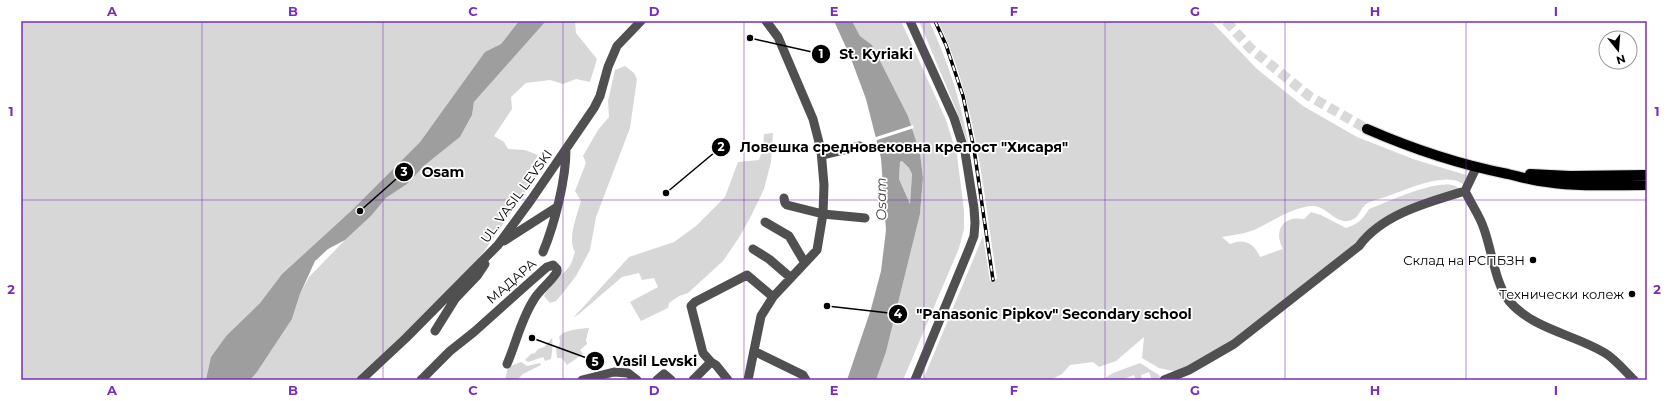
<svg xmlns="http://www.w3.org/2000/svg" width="1668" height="401" viewBox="0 0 1668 401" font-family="Montserrat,sans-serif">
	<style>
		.green { fill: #d7d7d7 }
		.water { fill: #9e9e9e; fill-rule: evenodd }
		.pier { fill: #fff }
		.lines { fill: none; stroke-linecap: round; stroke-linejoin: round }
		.major-tunnel { stroke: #d9d9d9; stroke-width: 10; stroke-dasharray: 10 5; stroke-linecap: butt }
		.major-casing { stroke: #dbdbdb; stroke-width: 12 }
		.minor { stroke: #505050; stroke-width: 9 }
		.major { stroke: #000; stroke-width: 10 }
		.rail-casing { stroke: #000; stroke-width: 3.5 }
		.rail { stroke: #fff; stroke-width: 2; stroke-dasharray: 6; stroke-linecap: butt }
		.grid { fill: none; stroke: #7b2cbf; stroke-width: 1; stroke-opacity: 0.55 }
		.poi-dot { fill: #000; stroke: #fff; stroke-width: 1.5 }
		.labels { text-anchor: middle; stroke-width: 3.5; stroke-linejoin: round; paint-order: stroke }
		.street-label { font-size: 13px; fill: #000; stroke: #fff }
		.poi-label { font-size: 13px; fill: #000; stroke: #fff; text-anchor: end }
		.water-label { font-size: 14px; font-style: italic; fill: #3f3f3f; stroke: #fff }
		.leader { fill: none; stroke: #000; stroke-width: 1.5 }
		.callout-dot { fill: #000; stroke: #fff; stroke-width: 1.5 }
		.mark-label { font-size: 12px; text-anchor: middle; font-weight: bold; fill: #fff }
		.callout-label { font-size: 14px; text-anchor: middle; font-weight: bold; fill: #000; stroke: #fff; stroke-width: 3.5; stroke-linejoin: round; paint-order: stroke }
		.neatline { fill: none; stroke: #7b2cbf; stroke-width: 1.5 }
		.grid-label { font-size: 13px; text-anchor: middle; font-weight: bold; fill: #7b2cbf }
	</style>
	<rect width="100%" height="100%" fill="#fff"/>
	<path class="green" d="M21,21H519L501,44L485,53L420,142L352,210L282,274L260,303L227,335L206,380H21Z
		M546,21H575L576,33L597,59L590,82L576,79L563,84L550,80L526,83L511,97L512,109L494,136L504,142L508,149L525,150L538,155L529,170L536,176L485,250L469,270L407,333L356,380H250L257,372L292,319L300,294L309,277L345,240L371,216L386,198L407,184L425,165L460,137L472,115L474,102Z
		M852,21H901L946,120L957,155L964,211V229L959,248L903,380H876L886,352L920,214L923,178L920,153L908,116L872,45L860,36Z
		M919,21H929C948,61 961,102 969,146L955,107Z
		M938,21H1211L1257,69L1303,106L1357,137L1413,159L1466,175L1467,181L1465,184H1463C1445,171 1406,190 1388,196C1382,199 1370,200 1365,205C1359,211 1359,219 1348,221C1335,223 1326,206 1313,206C1295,206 1271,222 1254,230C1244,234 1232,235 1222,237L1230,244C1244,238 1254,243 1260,257L1283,249C1273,231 1283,215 1304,219L1311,212L1321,215L1346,228C1357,224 1363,220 1369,209C1385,203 1450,172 1460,190L1434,198L1355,245L1246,330L1223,347L1178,372L1159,368L1142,358L1144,337L1116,361L1099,367L1093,362L1070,365L1062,374L1050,380H923L983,236L990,281L997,279C983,192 977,101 938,21Z
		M625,66L634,73L637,79L630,128L596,217L590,250L576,276L562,294L556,301L550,303L544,296C550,283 560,277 569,267C572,263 573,257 575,252C567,238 577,216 581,201L575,191L586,163L583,156L598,130L609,117L608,101L615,70Z
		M773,133L771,162L764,189L751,216L740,236L723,261L688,293L679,296L669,303L668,308L641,321L630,302L658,287L654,278L642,280L639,273L622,277L579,314L573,318L629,257L674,242L696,226L725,197L738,162L759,160L763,148L764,134Z
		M902,161L909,168L912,174L910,204L899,179L900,162Z
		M589,328L586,340L587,344L580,350L583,354L567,365L562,358H557L556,349L559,346L560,341L559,337C565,329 579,329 589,328Z
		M552,338C553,342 552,354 551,359L545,361L543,357L528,362L525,360L531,354L535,353L538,349L544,347Z
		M521,362L527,366L540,363L541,365L523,374L517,380H505L508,367Z
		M1140,363L1159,375L1160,378L1152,380L1149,372L1141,375L1142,379L1136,380L1134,375L1121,380H1102L1113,373Z"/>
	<path class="water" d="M519,21H546L474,102L472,115L460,137L425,165L407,184L386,198L371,216L345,240L328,249L315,261L300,294L292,319L257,372L250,380H206L211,357L227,335L260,303L282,274L352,210L420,142L485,52L501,44Z
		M834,21H852L860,36L872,45L908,116L920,153L923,178L920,214L886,352L876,380H847L871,309L881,271L886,230L881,158L866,99L850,56ZM902,161L909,168L912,174L910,204L899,179L900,162Z"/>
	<path class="pier" d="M913,125L914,128L874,141L873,138Z"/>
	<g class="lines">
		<path class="major-tunnel" d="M1226,21L1250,48L1309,96L1367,129"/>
		<defs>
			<path id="major" d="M1367,129C1415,150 1457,164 1508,174C1521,177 1534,181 1547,182C1580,187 1614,185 1647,185
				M1530,174L1570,176L1647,175"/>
		</defs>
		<use href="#major" class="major-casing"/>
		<path class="minor" d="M910,21L954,118L965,152L974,208L975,223L974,236L969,249L915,380
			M822,155L860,146
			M1465,191C1471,204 1480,216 1484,229C1492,251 1495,283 1509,301C1534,330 1574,334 1605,353C1615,359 1625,371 1634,380
			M784,198L785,203L787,205L823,214L865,218
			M765,222L789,236L805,263
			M504,241L557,207
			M753,249L769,259L791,278
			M543,252C555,223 566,179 566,149
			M435,331L455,299L477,276L485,264
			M754,351L803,375L806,380
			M361,380L406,338L498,245L531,200L594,108L600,96L608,67L617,46L641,21
			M421,380L450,351L474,332L531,281L547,267L553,265L557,269V272C550,283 539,290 533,301C521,320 516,343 507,364
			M582,380L614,372L628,373L637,380
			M657,380L664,374L671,380
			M693,380L711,362
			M728,380L716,365L711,362L703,353L691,306L695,302L747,275L773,297
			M748,380L761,316L773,297L817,250L823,214L824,185L821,150L813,119L778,37L766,21
			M1164,380L1189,370L1234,344L1359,246C1382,214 1429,202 1465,191L1476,168"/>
		<use href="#major" class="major"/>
		<defs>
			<path id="rail" d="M935,21L946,45L963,96L974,149L993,280"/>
		</defs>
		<use href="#rail" class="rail-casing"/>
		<use href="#rail" class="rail"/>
	</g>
	<path class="grid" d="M202,21V380M383,21V380M563,21V380M744,21V380M924,21V380M1105,21V380M1285,21V380M1466,21V380M21,200H1647"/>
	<g class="poi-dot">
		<circle cx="1533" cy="260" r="4"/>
		<circle cx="1632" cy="294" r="4"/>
	</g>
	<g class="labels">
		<g class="street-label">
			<text transform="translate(516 196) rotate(-54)" y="5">UL. VASIL LEVSKI</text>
			<text transform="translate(511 281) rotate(-41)" y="5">МАДАРА</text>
		</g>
		<g class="poi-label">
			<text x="1525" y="265">Склад на РСПБЗН</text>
			<text x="1624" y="299">Технически колеж</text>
		</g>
		<g class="water-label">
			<text transform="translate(881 199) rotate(-91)" y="5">Osam</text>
		</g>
	</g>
	<path class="leader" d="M750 38L821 54M666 193L721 147M360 211L404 172M827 306L898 314M532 338L595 361"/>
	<g class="callout-dot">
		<circle cx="750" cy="38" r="4"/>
		<circle cx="666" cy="193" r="4"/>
		<circle cx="360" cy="211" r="4"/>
		<circle cx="827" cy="306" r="4"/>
		<circle cx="532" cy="338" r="4"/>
		<circle cx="821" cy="54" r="10"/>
		<circle cx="721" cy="147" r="10"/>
		<circle cx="404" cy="172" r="10"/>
		<circle cx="898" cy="314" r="10"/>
		<circle cx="595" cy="361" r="10"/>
	</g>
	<g class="mark-label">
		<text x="821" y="58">1</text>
		<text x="721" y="151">2</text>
		<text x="404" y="176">3</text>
		<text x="898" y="318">4</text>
		<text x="595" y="366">5</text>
	</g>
	<g class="callout-label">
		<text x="876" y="59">St. Kyriaki</text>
		<text x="904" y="152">Ловешка средновековна крепост "Хисаря"</text>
		<text x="443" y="177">Osam</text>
		<text x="1054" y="319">"Panasonic Pipkov" Secondary school</text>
		<text x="655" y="366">Vasil Levski</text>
	</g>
	<rect width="1668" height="401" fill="none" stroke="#ffffff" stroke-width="44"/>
	<g transform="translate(1618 50) rotate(163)"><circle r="19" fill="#ffffff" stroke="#999999"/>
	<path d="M0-3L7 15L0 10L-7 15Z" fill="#000000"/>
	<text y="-6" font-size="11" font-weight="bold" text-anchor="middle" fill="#000000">N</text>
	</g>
	<rect x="22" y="22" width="1624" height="357" class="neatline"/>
	<g class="grid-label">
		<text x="112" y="16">A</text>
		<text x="293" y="16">B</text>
		<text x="473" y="16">C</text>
		<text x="654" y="16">D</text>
		<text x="834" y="16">E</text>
		<text x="1014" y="16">F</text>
		<text x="1195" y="16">G</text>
		<text x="1375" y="16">H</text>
		<text x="1556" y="16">I</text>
		<text x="11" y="116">1</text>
		<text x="1657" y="116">1</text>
		<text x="11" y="294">2</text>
		<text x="1657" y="294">2</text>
		<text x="112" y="395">A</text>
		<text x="293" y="395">B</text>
		<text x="473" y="395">C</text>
		<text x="654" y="395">D</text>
		<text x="834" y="395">E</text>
		<text x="1014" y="395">F</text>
		<text x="1195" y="395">G</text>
		<text x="1375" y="395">H</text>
		<text x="1556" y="395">I</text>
	</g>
</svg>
